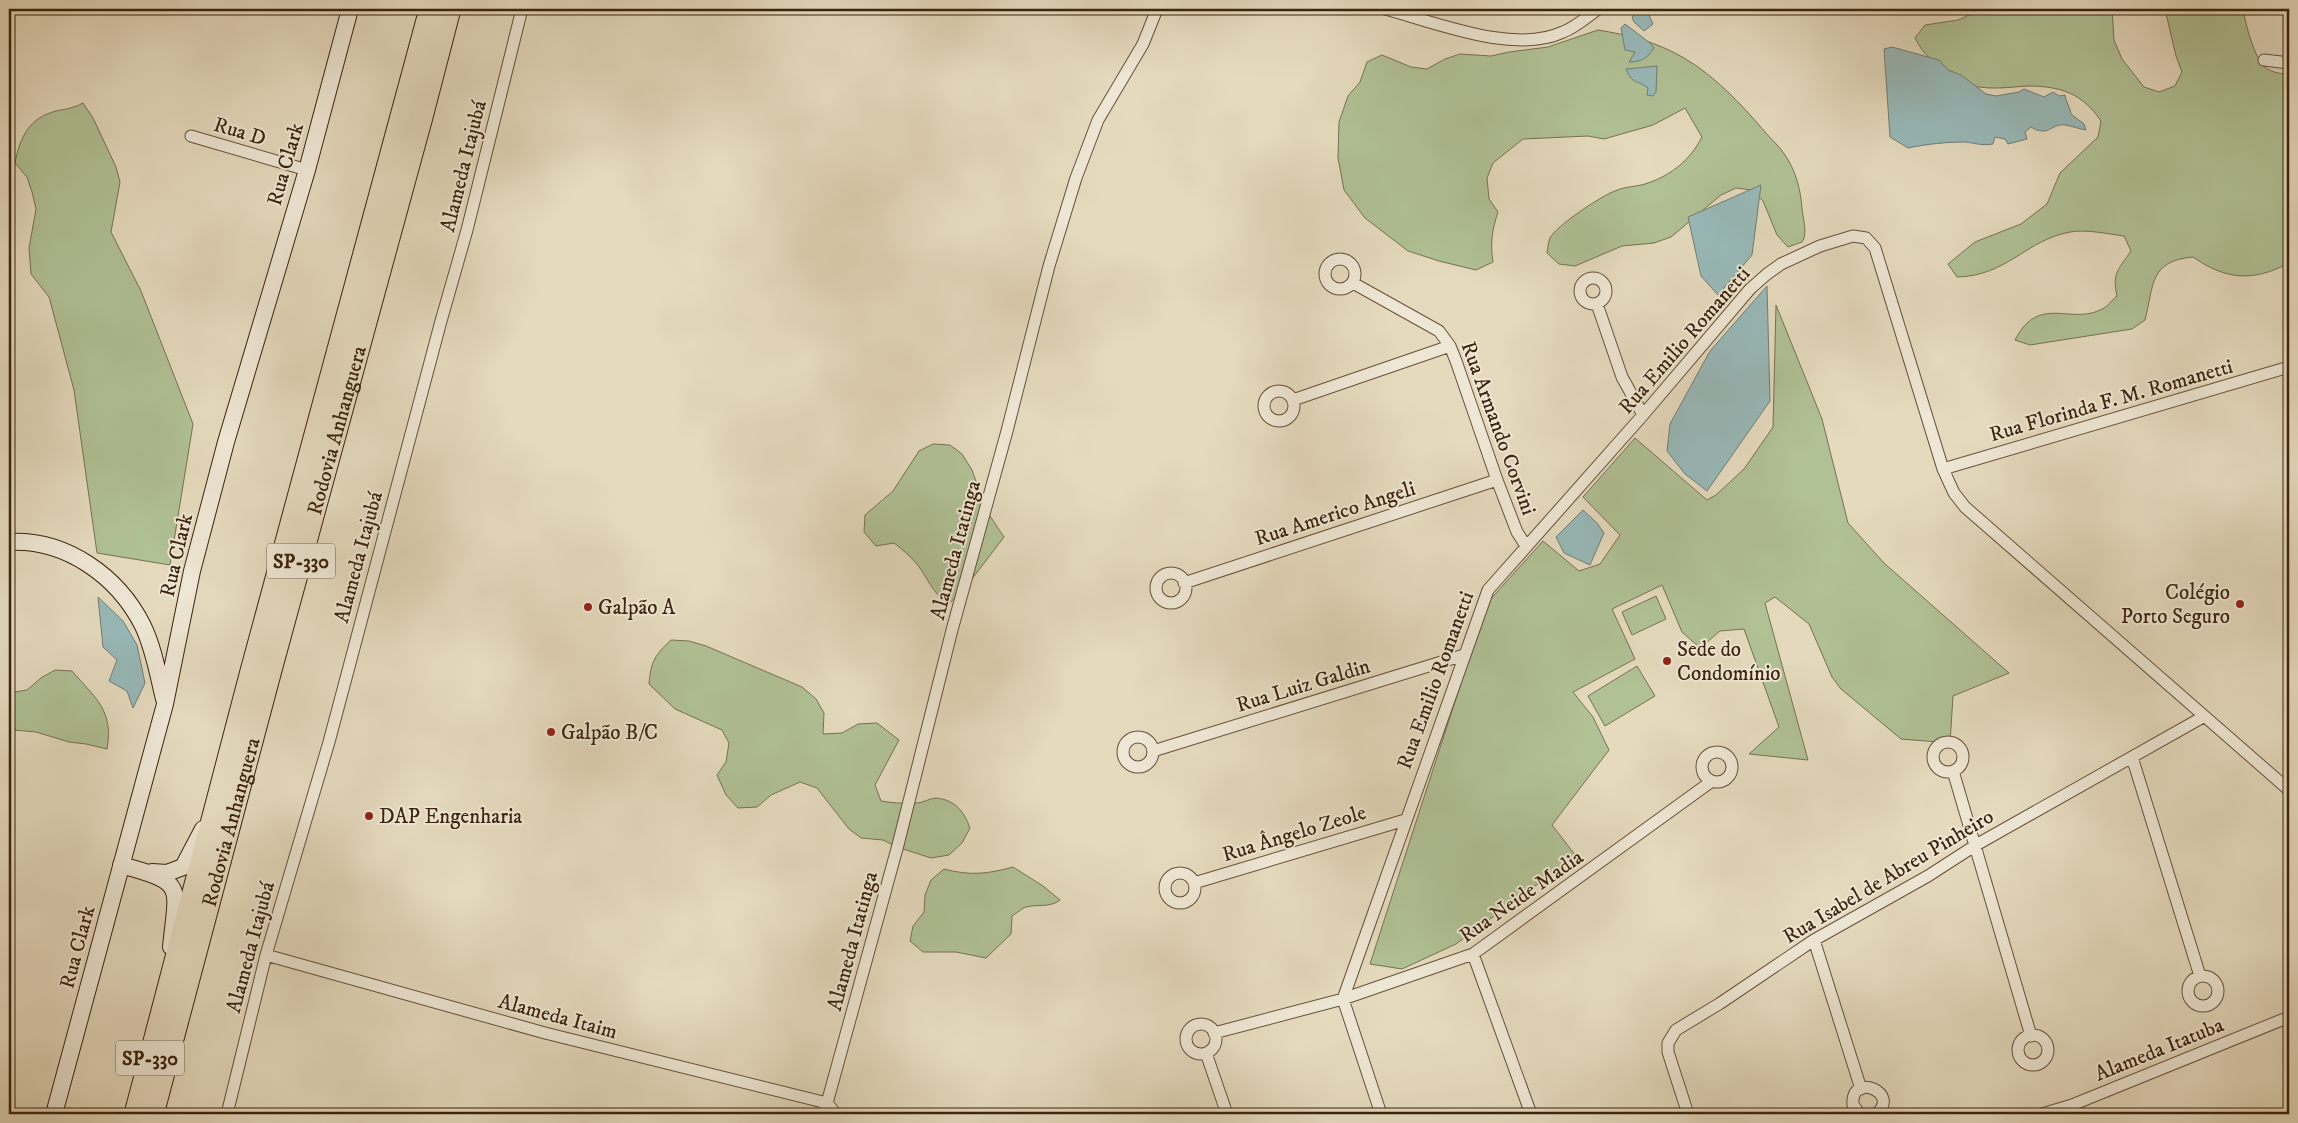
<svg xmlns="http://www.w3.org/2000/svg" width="2298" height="1123" viewBox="0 0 2298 1123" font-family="'IM FELL DW Pica',serif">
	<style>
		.green { fill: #b0c195; stroke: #767251 }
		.water { fill: #98b9b9; stroke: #737d74 }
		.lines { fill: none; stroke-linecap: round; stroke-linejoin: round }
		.street-casing { stroke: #665139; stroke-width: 13 }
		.secondary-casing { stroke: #3c230d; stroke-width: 18 }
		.highway-casing { stroke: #3c230d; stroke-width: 23 }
		.street { stroke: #eee7d5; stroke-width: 11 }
		.secondary { stroke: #eee7d5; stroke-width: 16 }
		.highway { stroke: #e5dabe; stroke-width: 21 }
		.poi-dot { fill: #8f2418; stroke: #eee7d5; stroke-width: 2 }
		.labels { text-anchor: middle; stroke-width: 4; stroke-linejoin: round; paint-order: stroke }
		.shield { fill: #eee7d5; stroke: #715e49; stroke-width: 1 }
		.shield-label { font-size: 20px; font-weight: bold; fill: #3c230d }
		.street-label { font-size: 21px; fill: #3c230d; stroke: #eee7d5 }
		.poi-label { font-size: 21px; fill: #3c230d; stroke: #eee7d5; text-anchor: start }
	</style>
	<rect width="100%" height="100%" fill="#e5dabe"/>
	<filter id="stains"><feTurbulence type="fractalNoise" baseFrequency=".004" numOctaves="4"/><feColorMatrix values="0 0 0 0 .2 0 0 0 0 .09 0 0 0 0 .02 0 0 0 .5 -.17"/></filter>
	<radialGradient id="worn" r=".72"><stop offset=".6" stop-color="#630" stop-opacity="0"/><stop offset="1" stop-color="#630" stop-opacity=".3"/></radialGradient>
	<path class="green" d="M1982,9H2112L2114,40L2122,59L2144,87L2159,92L2175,86L2182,72L2176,56L2165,9H2243C2245,22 2255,61 2266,68C2274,73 2281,74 2289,74V263C2253,282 2226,280 2193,257C2149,261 2154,285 2145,320L2132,329L2030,345L2015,340C2039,293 2071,326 2102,309C2107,307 2112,300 2117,296C2112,273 2118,270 2131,251L2124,236C2108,234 2086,229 2070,232C2026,240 2007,276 1957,277L1948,264L1975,242L2021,224L2047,204L2060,173L2098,137L2101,121C2083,94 2061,86 2028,86C2010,87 1992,90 1974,86C1965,83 1956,75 1948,70C1930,59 1925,57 1915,38L1925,25L1958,20Z
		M1598,30C1629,35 1657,42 1684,58C1715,76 1742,105 1765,132C1772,140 1780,147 1785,155C1796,171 1801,191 1802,209C1803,218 1808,235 1802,242L1788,247L1777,235L1763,201L1751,190L1736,188L1721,195L1671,237L1654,243L1622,246L1575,266L1559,264L1547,253C1548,248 1548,242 1550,238C1556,226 1601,196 1615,191C1625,186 1638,187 1648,183C1672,175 1691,159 1702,137L1685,108L1653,125L1604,139L1588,136L1523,139L1493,163L1487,178L1489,199L1498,212C1492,230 1490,244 1493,262L1476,270L1439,261L1408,251L1365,218L1344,190L1338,158L1339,122L1348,96L1360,82L1367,62L1382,55L1411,67L1427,69L1445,59L1460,54L1491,56L1509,52L1548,47Z
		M83,103L93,118L116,167L120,182L111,232L141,291L193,424L170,565L97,553L74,390L49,297L31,274L29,248L36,209L32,192L27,177L15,163C20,137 29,118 56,111C66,109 74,108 83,103Z
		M1776,305L1822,419L1848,523L1884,563L2009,673L1953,696L1950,743L1901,739L1841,689L1832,677L1809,624L1775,597L1765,603L1808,760L1749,754L1779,727L1744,629L1720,631L1700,648L1682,632L1662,585L1612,609L1635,659L1573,692L1593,717L1609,750L1552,825L1576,856L1456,944L1402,969L1370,964L1487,603L1543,541L1579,571L1600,564L1620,535L1583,497L1635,438L1707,500L1716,495L1744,469L1773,427Z
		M933,444L950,445L962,454L972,470L986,510L1004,537L962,592L948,604C931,591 929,580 917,564C910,556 902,549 894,543L876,546L864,532L865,515L893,491L919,451Z
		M1656,596L1666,619L1632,635L1622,612Z
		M671,640L689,641L706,646L802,687L816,699L824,713L823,734L842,733L858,724L877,723L899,740L875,785L881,801C893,803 905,804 917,803C923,803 930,798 936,798C956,800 964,812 970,828L962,843L949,855L931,858L897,847L883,840L861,838L849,829L817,788L800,782L771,795L757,807L738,808L726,795L717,775L726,762L729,743L722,730L675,709L649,684C651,661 655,655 671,640Z
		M1637,666L1655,696L1605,726L1588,696Z
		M55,670L72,671C95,698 114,710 107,749L86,744L69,742L36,732L14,730L9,733V693L27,690L41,678Z
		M1013,867L1043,886L1060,900C1050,908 1037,904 1026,907C1022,908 1016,914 1012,916L1011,934L986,958L956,952H923L910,941L913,926L924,912L925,895L931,880L944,869C971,876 987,874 1013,867Z"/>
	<path class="water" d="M1639,9L1647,11L1653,24L1644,31L1634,22L1632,17Z
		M1625,24L1650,43L1654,48C1648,58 1641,62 1629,62L1635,52L1625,50L1621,28Z
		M1892,47L1939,60L1948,70L1961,75L1986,94L1996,96L2019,92L2024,89L2044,97L2053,92L2059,96L2065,95C2066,103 2070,106 2071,114L2084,124L2086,130C2079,129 2072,126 2065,125C2051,123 2049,138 2031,127L2025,132L2027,139L2008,144L2005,139L1995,137L1993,144C1982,146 1975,143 1965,142C1946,142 1927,144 1908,148L1890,137L1884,49Z
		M1657,66L1656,92L1653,96L1647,95L1648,88C1637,79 1633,86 1626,69Z
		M1761,185L1752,255L1718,295L1701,276L1688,217Z
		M1767,286L1770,401L1707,491L1685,474L1667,451L1670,424L1710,351Z
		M1583,510L1597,523L1604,533L1590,565L1564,553L1556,537Z
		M98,597L123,621L137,645L145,683L133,708L127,691L109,681L117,660L103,647Z"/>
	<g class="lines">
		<defs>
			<path id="street" d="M1385,9C1435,22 1514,55 1563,32C1576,27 1587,17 1598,9
				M2264,60L2289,63
				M191,136L307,170
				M1325 274a15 15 0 1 1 30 0a15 15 0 1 1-30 0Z
				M1580 291a13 13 0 1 1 26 0a13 13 0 1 1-26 0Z
				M1353,283L1439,331L1450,346L1456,361L1497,480L1517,532L1526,546
				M1597,304L1622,377L1643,415
				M1264 406a15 15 0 1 1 30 0a15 15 0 1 1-30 0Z
				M1293,400L1450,346
				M1943,469L2289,367
				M1156 588a15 15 0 1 1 30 0a15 15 0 1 1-30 0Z
				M1184,583L1497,480
				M1123 752a15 15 0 1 1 30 0a15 15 0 1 1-30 0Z
				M1933 757a15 15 0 1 1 30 0a15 15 0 1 1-30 0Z
				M1153,751L1464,655
				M1702 767a15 15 0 1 1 30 0a15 15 0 1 1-30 0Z
				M2132,757L2200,976
				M1953,771L2031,1036
				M1165 888a15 15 0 1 1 30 0a15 15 0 1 1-30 0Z
				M1194,883L1405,820
				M1814,940L1861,1089
				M1473,954L1531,1114
				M266,955L545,1033L827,1103L836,1114
				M2188 991a15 15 0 1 1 30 0a15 15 0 1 1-30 0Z
				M1186 1039a15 15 0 1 1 30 0a15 15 0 1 1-30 0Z
				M1214,1033L1343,999L1473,954L1712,781
				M2018 1050a15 15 0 1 1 30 0a15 15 0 1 1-30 0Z
				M1206,1053L1227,1114
				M227,1114L266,955L329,742L441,321L467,230L522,9
				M824,1114L898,845L952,630L1007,431L1049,266L1076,178L1098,120L1143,44L1157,9
				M1381,1114L1343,999L1488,590L1643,415L1750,289L1767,274L1781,264L1820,246L1853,236L1866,238L1875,248L1943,469L1954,493L1965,507L2289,790
				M1688,1114L1668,1052V1043L1676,1030L1719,1004L1814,940L1928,876L1976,845L2203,717
				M1860,1114L1853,1105C1850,1071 1902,1093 1876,1114
				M2042,1114L2072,1105L2289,1017"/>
			<path id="secondary" d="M9,542C66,539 118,576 143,626C154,649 158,675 164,699
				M121,865C187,883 177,885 171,947
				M152,872L167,873L183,867L203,829
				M54,1114L165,704L192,571L226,442L307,170L350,9"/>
			<g id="highway">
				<path d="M135,1114L250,675L430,9"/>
				<path id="s1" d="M153,1114L271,670L422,117L450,9"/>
			</g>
		</defs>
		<use href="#street" class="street-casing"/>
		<use href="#secondary" class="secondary-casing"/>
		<use href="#highway" class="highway-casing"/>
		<use href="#street" class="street"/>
		<use href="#secondary" class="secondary"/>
		<use href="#highway" class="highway"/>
	</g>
	<g class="poi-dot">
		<circle cx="2240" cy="604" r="5"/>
		<circle cx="588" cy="607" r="5"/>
		<circle cx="1667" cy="661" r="5"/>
		<circle cx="551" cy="732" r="5"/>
		<circle cx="369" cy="816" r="5"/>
	</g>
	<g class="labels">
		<g class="shield">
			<rect x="267" y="543.5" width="68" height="35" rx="4"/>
			<rect x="116" y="1040.5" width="68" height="35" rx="4"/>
		</g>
		<g class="shield-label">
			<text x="301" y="568">SP-330</text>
			<text x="150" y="1065">SP-330</text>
		</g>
		<g class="street-label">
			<text transform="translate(240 131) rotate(17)" y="7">Rua D</text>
			<text transform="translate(285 164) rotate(-74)" y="7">Rua Clark</text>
			<text transform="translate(463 166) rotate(-76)" y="7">Alameda Itajubá</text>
			<text transform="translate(1684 340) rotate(-49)" y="7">Rua Emilio Romanetti</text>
			<text transform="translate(2111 400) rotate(-16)" y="7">Rua Florinda F. M. Romanetti</text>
			<text transform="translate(1499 428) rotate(70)" y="7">Rua Armando Corvini</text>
			<text dy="7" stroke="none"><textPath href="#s1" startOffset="708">Rodovia Anhanguera</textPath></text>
			<text transform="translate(1335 513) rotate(-18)" y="7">Rua Americo Angeli</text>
			<text transform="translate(955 550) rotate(-75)" y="7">Alameda Itatinga</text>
			<text transform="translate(176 555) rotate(-77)" y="7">Rua Clark</text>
			<text transform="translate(358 557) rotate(-75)" y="7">Alameda Itajubá</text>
			<text transform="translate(1435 680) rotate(-70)" y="7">Rua Emilio Romanetti</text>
			<text transform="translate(1303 685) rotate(-17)" y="7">Rua Luiz Galdin</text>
			<text dy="7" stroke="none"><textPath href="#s1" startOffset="302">Rodovia Anhanguera</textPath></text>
			<text transform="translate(1294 833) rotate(-17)" y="7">Rua Ângelo Zeole</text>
			<text transform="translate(1888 876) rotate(-31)" y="7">Rua Isabel de Abreu Pinheiro</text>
			<text transform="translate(1521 896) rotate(-35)" y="7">Rua Neide Madia</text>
			<text transform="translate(852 941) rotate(-75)" y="7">Alameda Itatinga</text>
			<text transform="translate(77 947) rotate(-75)" y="7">Rua Clark</text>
			<text transform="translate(250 947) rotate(-75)" y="7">Alameda Itajubá</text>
			<text transform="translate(558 1016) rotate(15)" y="7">Alameda Itaim</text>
			<text transform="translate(2159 1049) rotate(-22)" y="7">Alameda Itatuba</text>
		</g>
		<g class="poi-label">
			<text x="2230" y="599" text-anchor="end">Colégio<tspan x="2230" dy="24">Porto Seguro</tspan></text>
			<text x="598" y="614">Galpão A</text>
			<text x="1677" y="656">Sede do<tspan x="1677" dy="24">Condomínio</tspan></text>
			<text x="561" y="739">Galpão B/C</text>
			<text x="379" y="823">DAP Engenharia</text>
		</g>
	</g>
	<rect width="2298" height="1123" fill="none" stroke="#e5dabe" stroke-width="30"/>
	<rect x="10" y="10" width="2278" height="1103" fill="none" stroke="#3c230d" stroke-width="2.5"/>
	<rect x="15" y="15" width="2268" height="1093" fill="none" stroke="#3c230d"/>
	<rect width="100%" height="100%" filter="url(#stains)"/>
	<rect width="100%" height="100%" fill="url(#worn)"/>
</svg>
